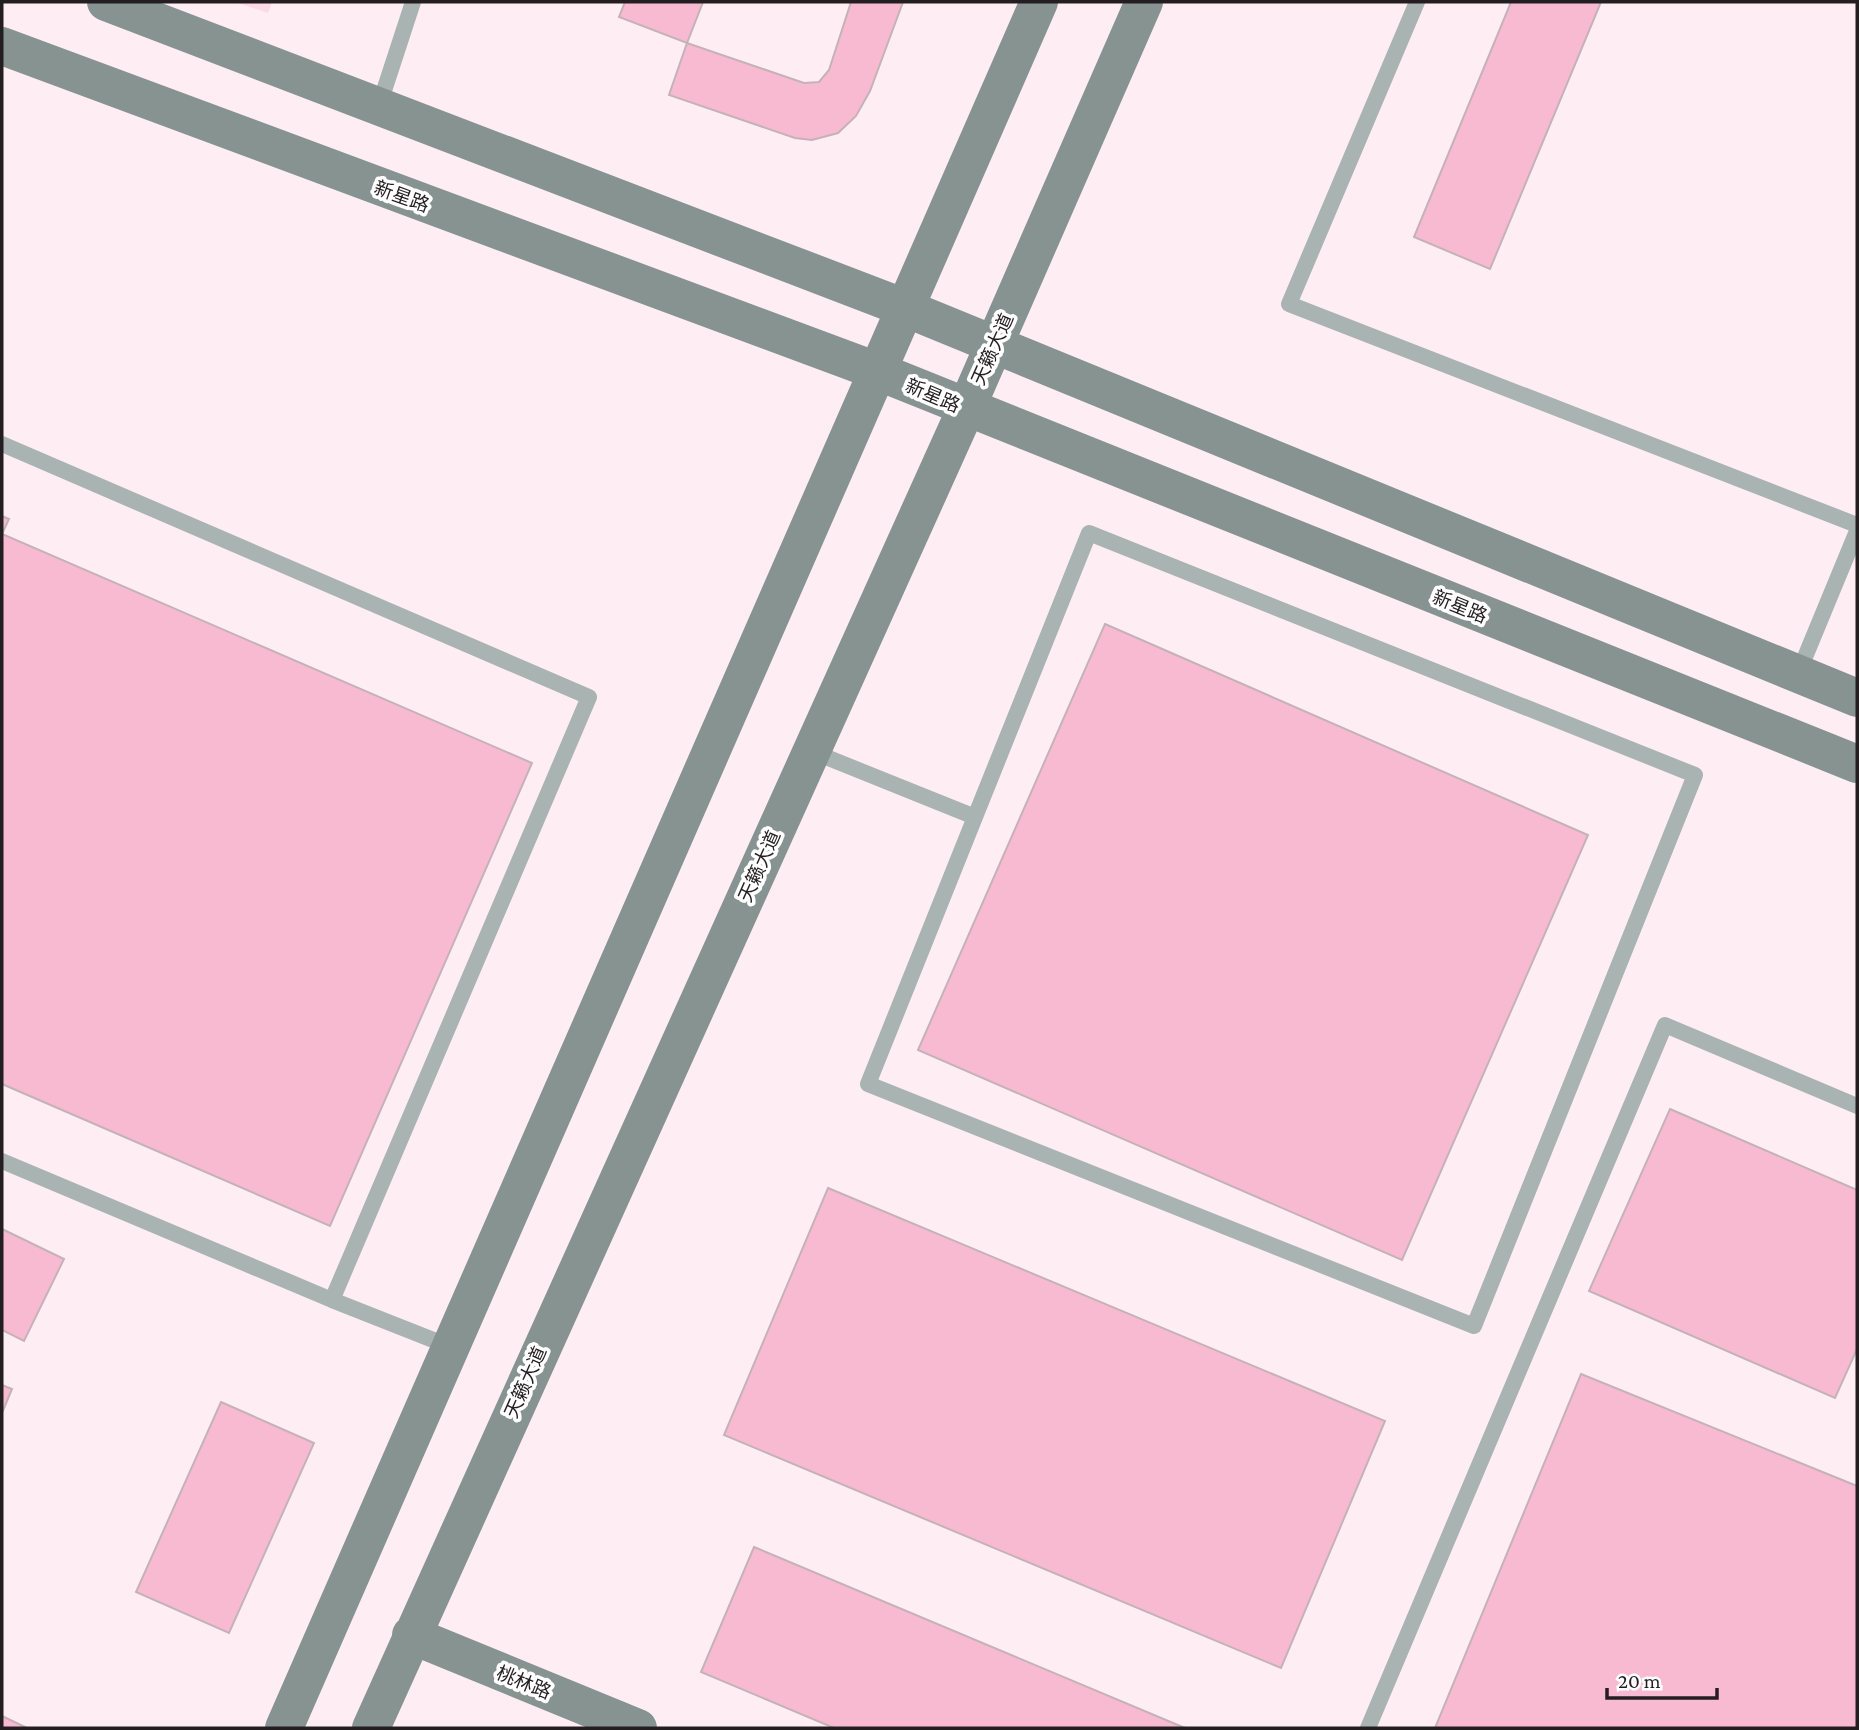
<svg xmlns="http://www.w3.org/2000/svg" width="1859" height="1730" viewBox="0 0 1859 1730" font-family="'Crimson Pro','Noto Sans SC',serif">
	<style>
		.green { fill: #fdd8e5 }
		.building { fill: #f8bad1; stroke: #c5b2b8; stroke-width: 2 }
		.lines { fill: none; stroke-linecap: round; stroke-linejoin: round }
		.lane { stroke: #a9b3b1; stroke-width: 16 }
		.secondary { stroke: #869391; stroke-width: 38 }
		.labels { text-anchor: middle; stroke-width: 7; stroke-linejoin: round; paint-order: stroke }
		.street-label { font-size: 19px; fill: #251e20; stroke: #fff }
	</style>
	<rect width="100%" height="100%" fill="#feeef3"/>
	<path class="green" d="M235,2H272L268,13Z"/>
	<path class="building" d="M625,2H703L687,43L619,17Z
		M851,2H903L870,91L856,116L838,133L812,140L795,138L669,95L687,43L804,83L819,82L829,70Z
		M1511,2H1601L1490,269L1414,237Z
		M2,516L9,519L2,534L532,763L330,1226L2,1084Z
		M1105,624L1588,835L1402,1260L918,1050Z
		M1670,1109L1857,1190V1349L1835,1398L1589,1291Z
		M828,1188L1385,1421L1281,1668L724,1435Z
		M2,1229L64,1259L24,1341L2,1330Z
		M1581,1374L1857,1486V1728H1435Z
		M2,1385L12,1389L2,1413Z
		M221,1402L314,1443L229,1633L136,1592Z
		M754,1547L1185,1728H834L701,1672Z
		M2,1716L27,1728H2Z"/>
	<g class="lines">
		<path class="lane" d="M1417,2L1289,304L1857,525
			M379,106L413,2
			M2,444L589,697L332,1300L2,1161
			M1798,674L1857,531
			M811,751L975,817L1089,533L1695,775L1474,1326L868,1084L975,817
			M332,1300L451,1347
			M1368,1728L1665,1025L1857,1106"/>
		<path class="secondary" d="M106,2L905,308L1857,698
			M2,46L877,371L1857,764
			M411,1635L638,1728
			M284,1728L1039,2
			M371,1728L966,409L1144,2"/>
	</g>
	<g class="labels">
		<g class="street-label">
			<text transform="translate(402 196) rotate(20)" y="7">新星路</text>
			<text transform="translate(992 349) rotate(-66)" y="7">天籁大道</text>
			<text transform="translate(933 395) rotate(23)" y="7">新星路</text>
			<text transform="translate(1460 606) rotate(22)" y="7">新星路</text>
			<text transform="translate(759 866) rotate(-66)" y="7">天籁大道</text>
			<text transform="translate(525 1382) rotate(-66)" y="7">天籁大道</text>
			<text transform="translate(524 1682) rotate(22)" y="7">桃林路</text>
		</g>
	</g>
	<rect width="1859" height="1730" fill="none" stroke="#251e20" stroke-width="7"/>
	<path d="M1607 1688v10h110v-10" fill="none" stroke="#251e20" stroke-width="3.5"/>
	<text x="1618" y="1688" font-size="21" fill="#251e20" stroke="#ffffff" stroke-width="5" paint-order="stroke">20 m</text>
</svg>
